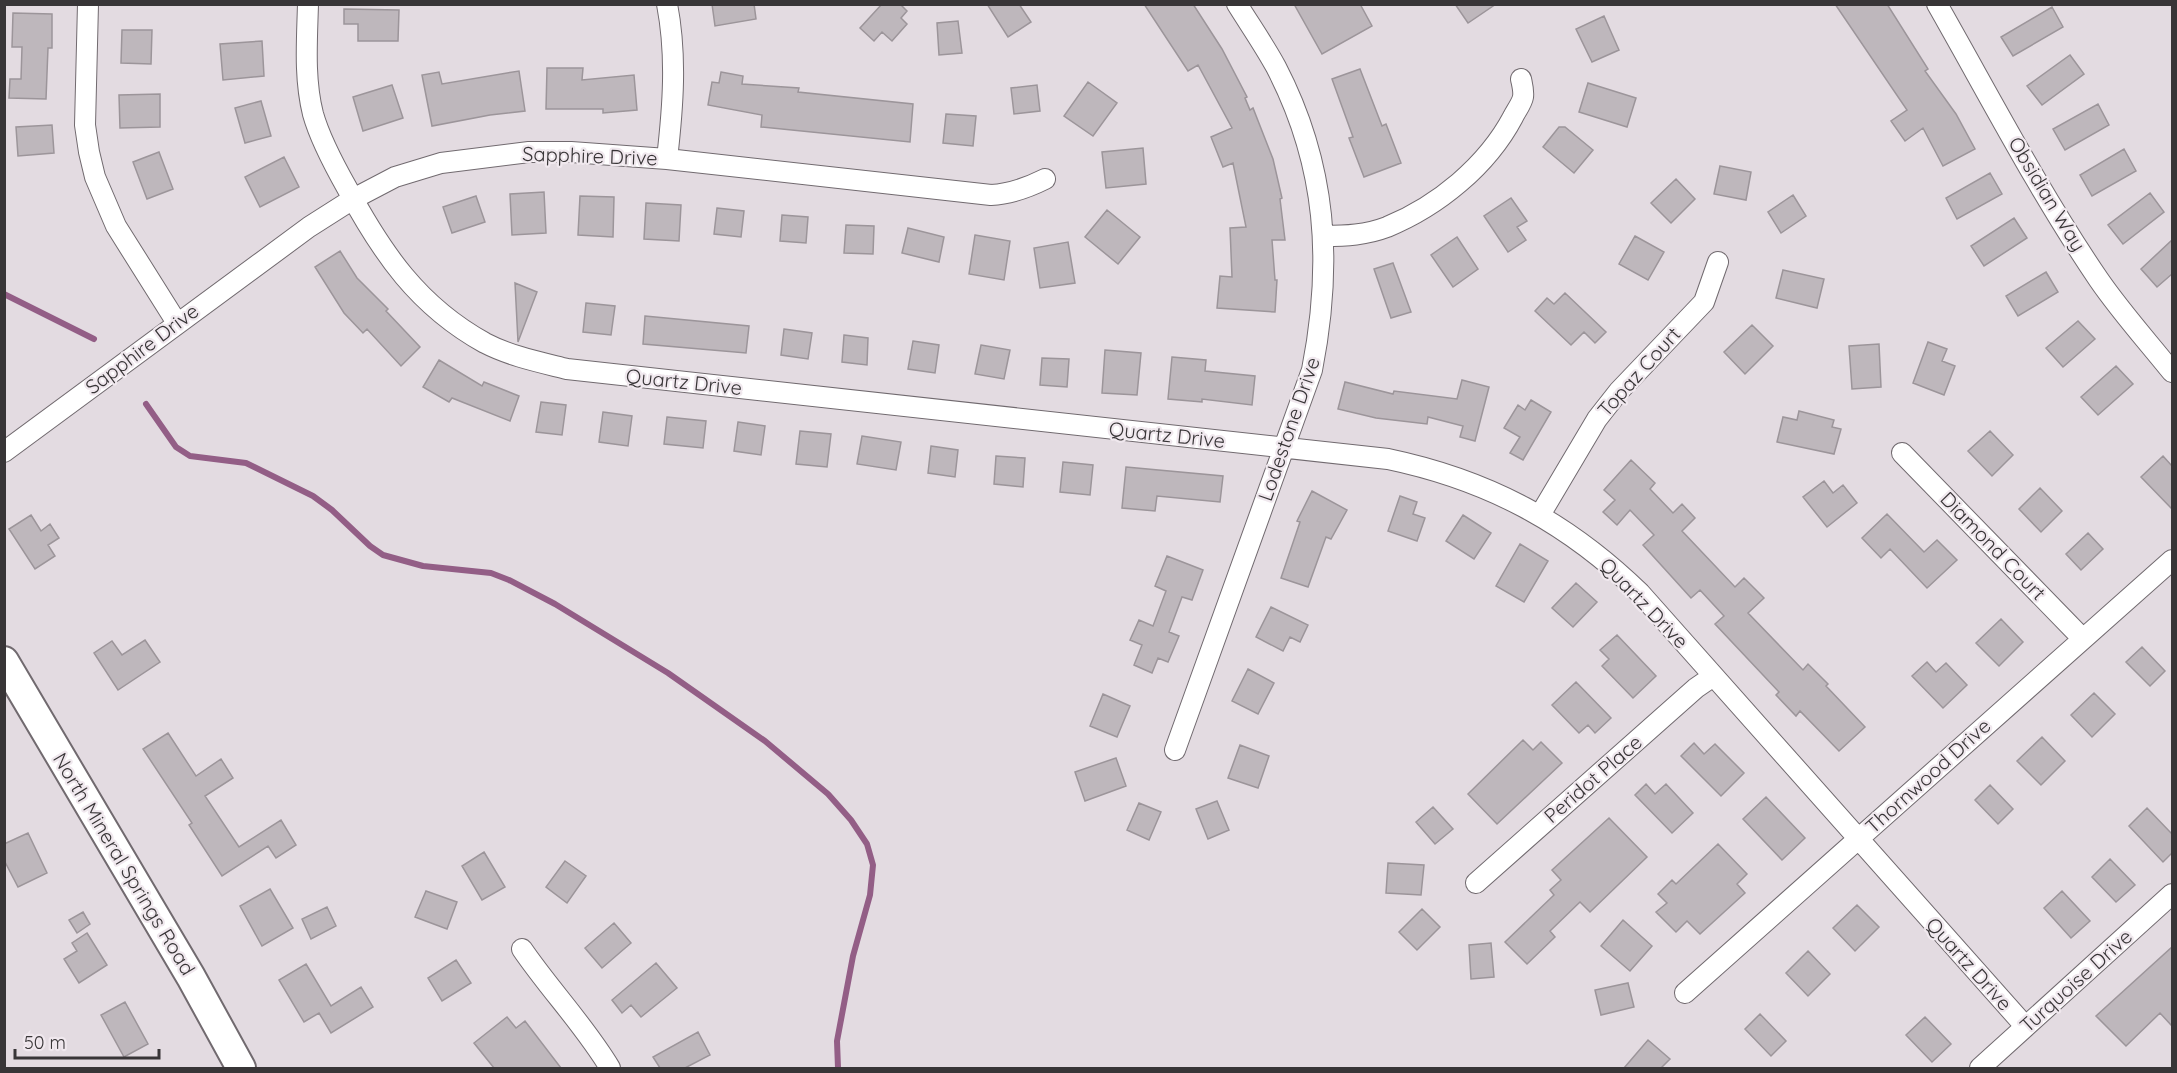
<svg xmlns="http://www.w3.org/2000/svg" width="2177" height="1073" viewBox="0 0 2177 1073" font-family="Quicksand,sans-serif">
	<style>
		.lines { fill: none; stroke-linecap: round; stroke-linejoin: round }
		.stream { stroke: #935e86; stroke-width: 6 }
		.building { fill: #beb7bc; stroke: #9c959a; stroke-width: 1.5 }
		.street-casing { stroke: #716a6f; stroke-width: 22 }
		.secondary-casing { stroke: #716a6f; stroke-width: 32 }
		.street { stroke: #fff; stroke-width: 20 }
		.secondary { stroke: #fff; stroke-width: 28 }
		.labels { text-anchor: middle; stroke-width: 4.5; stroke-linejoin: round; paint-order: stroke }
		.street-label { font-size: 20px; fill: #383537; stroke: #f0e8ee }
	</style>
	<rect width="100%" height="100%" fill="#e3dbe1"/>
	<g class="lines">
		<path class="stream" d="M4,294L94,339
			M146,404L176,447L190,456L246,463L313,496L332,510L370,546L383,555L423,566L491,573L509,580L555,604L668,673L765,741L828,794L851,820L867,844L873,865L870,895L853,956L837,1041L838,1068"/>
	</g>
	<path class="building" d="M712,4H754L756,19L715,26Z
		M882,4H900L907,11L901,18L907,24L892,41L882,32L874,41L860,28Z
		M987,4H1019L1031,22L1008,37Z
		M1144,4H1193L1222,49L1247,97L1245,98L1250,110L1253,108L1273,159L1282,198L1280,199L1285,240H1272L1275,280H1277L1275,312L1217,308L1220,276L1232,277L1230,228L1246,227L1233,163L1223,167L1211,137L1232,128L1198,65L1188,71Z
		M1294,4H1360L1372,26L1322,54Z
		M1455,4H1496L1468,23Z
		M1835,4H1887L1928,69L1925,71L1956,114L1975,149L1943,166L1923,128L1905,141L1891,121L1907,110Z
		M2052,7L2063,27L2013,56L2001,37Z
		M344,9L399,10L398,41H358V24H344Z
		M13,13L52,14V48H48L46,99L9,98L10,79H21L22,47H12Z
		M1604,16L1619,50L1592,62L1576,29Z
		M958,21L962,53L939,55L937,23Z
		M122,30H152L151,64L121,63Z
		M262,41L264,76L223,80L220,44Z
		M2070,55L2084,74L2042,105L2027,86Z
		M547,68H583L582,80L634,75L637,110L603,113V109H546Z
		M1360,69L1382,126L1386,124L1401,163L1364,177L1349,138L1353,137L1332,79Z
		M519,71L525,111L490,115L432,126L422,75L439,72L442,84Z
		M721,72L743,76L742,84L799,88L798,92L913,104L910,142L761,127L762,115L708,105L712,82L719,83Z
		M1088,82L1117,103L1093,136L1064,116Z
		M1588,83L1636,98L1627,127L1579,112Z
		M392,85L403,118L363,131L353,97Z
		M1037,85L1040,111L1014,114L1011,88Z
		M160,94V127L120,128L119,95Z
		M261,101L271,136L245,143L235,108Z
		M2098,104L2109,125L2065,150L2053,129Z
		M946,114L976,116L973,146L943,143Z
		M52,125L54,153L18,156L16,127Z
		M1559,127H1565L1593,150L1574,173L1543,147Z
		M1143,148L1146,184L1106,188L1102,152Z
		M2124,149L2136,171L2092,196L2080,175Z
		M159,152L173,189L147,199L133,162Z
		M284,157L299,187L260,207L245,177Z
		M1720,166L1751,172L1746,200L1714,194Z
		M1990,173L2002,194L1957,219L1946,198Z
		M1676,179L1695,199L1671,223L1651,203Z
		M544,192L546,233L512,235L510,194Z
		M2150,193L2164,212L2123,244L2108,225Z
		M1793,195L1806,216L1781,233L1768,212Z
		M476,196L485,222L452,233L443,207Z
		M580,196L614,197L613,237L578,235Z
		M1511,198L1527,221L1517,227L1526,240L1508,252L1484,216Z
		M646,203L681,205L679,241L644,239Z
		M717,208L744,211L741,237L714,234Z
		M1107,210L1140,237L1118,264L1085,237Z
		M782,215L808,217L806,243L780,241Z
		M2014,218L2027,238L1984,266L1971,246Z
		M846,225L874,226L873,254L844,253Z
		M908,228L944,237L939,262L902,253Z
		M975,235L1010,241L1004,280L969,274Z
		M1635,236L1664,252L1648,280L1619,264Z
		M1457,237L1478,269L1453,287L1431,255Z
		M2172,240V274L2157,287L2141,269Z
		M1068,242L1075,283L1040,288L1034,248Z
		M340,251L357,278L388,309L386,311L420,347L401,366L367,329L363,333L344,313L315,267Z
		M1393,263L1411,312L1391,318L1374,269Z
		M1783,270L1824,279L1817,308L1776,298Z
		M2046,272L2058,292L2018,316L2006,296Z
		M515,283L537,292L518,342Z
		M1565,293L1606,332L1595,343L1584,332L1571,345L1535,311L1547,298L1554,304Z
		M586,303L615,306L611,335L583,332Z
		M645,316L749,326L746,353L643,344Z
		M2078,321L2095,339L2063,367L2046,348Z
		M1752,325L1773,346L1745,374L1724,352Z
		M784,329L812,333L808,359L781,355Z
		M844,335L868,338L867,365L842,362Z
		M913,341L939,345L935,373L908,369Z
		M1928,342L1947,349L1942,361L1955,366L1944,395L1913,383Z
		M1879,344L1881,387L1852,389L1849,346Z
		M981,345L1010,350L1004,379L975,374Z
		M1105,350L1141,353L1137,395L1102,393Z
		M1172,357L1206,360L1205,371L1255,376L1252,405L1202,399V402L1168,399Z
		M1042,358L1069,359L1067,387L1040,385Z
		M439,360L482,386L484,382L519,396L510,421L452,398L449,402L423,387Z
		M2116,366L2133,384L2098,415L2081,397Z
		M1462,380L1489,387L1475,441L1460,437L1463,426L1428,417L1427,424L1376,418L1338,409L1345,382L1393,394L1394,391L1457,399Z
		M1531,400L1551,412L1523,460L1510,453L1520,437L1504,428L1518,405L1525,410Z
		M541,402L566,405L562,435L536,432Z
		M1799,411L1834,420L1832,427L1841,429L1834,454L1777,442L1783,417L1797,420Z
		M603,412L632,416L628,446L599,442Z
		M667,417L706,421L703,448L664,444Z
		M738,422L765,426L761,455L734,451Z
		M800,431L831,434L827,467L796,464Z
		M1990,431L2013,455L1992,476L1968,451Z
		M862,436L901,442L896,470L857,464Z
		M931,446L958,450L955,477L928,473Z
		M996,456L1025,458L1023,487L994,484Z
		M2163,456L2172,466V509L2141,477Z
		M1631,460L1655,483L1650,489L1673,513L1682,504L1695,518L1682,531L1735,587L1744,578L1764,598L1748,613L1803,670L1808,664L1828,684L1826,686L1865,727L1839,751L1800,711L1796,716L1776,695L1779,692L1715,624L1724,616L1700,590L1691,598L1643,545L1654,535L1630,510L1617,525L1603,512L1615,500L1604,490Z
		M1063,462L1093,465L1090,495L1060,492Z
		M1126,467L1223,476L1220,502L1157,496L1155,511L1122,508Z
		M1824,481L1833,493L1843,485L1857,503L1827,527L1803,497Z
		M2040,488L2062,511L2041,532L2019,509Z
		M1312,491L1347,510L1331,539L1326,537L1308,587L1281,578L1300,522L1297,521Z
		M1400,496L1417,502L1413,514L1425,518L1417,541L1388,531Z
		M1887,514L1924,552L1937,540L1957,560L1927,588L1890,549L1881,558L1862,538Z
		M31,515L41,531L50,524L59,538L48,545L55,556L35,569L9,529Z
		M1463,515L1491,533L1474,559L1446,541Z
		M2088,533L2103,549L2081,570L2066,554Z
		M1520,544L1548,561L1524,602L1496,586Z
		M1167,556L1203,570L1192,600L1182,597L1169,632L1179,636L1168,662L1158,658L1152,673L1134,665L1142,645L1130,640L1139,620L1153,626L1166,591L1155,586Z
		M1576,583L1597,602L1573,627L1552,608Z
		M1271,607L1308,625L1300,642L1290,637L1283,651L1256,637Z
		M2001,619L2023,642L1999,666L1976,643Z
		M1617,635L1656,676L1633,698L1602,666L1609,659L1600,650Z
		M145,640L160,662L118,690L94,653L112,641L122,655Z
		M2142,647L2165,671L2150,686L2126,662Z
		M1927,662L1936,672L1946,663L1967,685L1943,708L1912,676Z
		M1248,669L1274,683L1258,714L1232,701Z
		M1576,682L1611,718L1595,733L1588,725L1579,733L1552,705Z
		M2094,693L2115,714L2092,737L2071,715Z
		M1103,694L1130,706L1117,737L1090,726Z
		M168,733L196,776L221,759L233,778L205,796L239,847L281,820L296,845L276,858L268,846L222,876L189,825L192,823L143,749Z
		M2042,737L2065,761L2041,785L2017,761Z
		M1523,740L1533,750L1541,742L1562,763L1497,824L1468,794Z
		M1694,743L1704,754L1715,744L1744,773L1721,796L1681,756Z
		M1240,745L1269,756L1258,788L1228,778Z
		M1116,758L1126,786L1085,801L1075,772Z
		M1646,784L1655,794L1666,784L1693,813L1672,833L1635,795Z
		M1990,785L2013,809L1998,824L1975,800Z
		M1766,797L1805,838L1782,860L1743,819Z
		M1217,801L1229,830L1208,839L1196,809Z
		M1139,803L1161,812L1149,840L1127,830Z
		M1433,807L1453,829L1435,844L1416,822Z
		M2147,808L2172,834V853L2163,862L2129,826Z
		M1609,818L1647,857L1590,912L1580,902L1550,931L1555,937L1527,964L1505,942L1554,895L1550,890L1561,880L1552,870Z
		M28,833L47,873L18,887L4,860V844Z
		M1718,844L1747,874L1737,884L1745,893L1700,934L1687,921L1676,932L1656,912L1667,903L1658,894L1672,880L1676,884Z
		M484,852L505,887L482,900L462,866Z
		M2110,859L2135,885L2116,902L2092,877Z
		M565,861L586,876L567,903L546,887Z
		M1388,863L1424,865L1421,895L1386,893Z
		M270,889L293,928L262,946L240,906Z
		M426,891L457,902L447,929L415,917Z
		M2062,891L2090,921L2071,938L2044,908Z
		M1857,905L1879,927L1855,951L1833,928Z
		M327,907L336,926L311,939L302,919Z
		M1422,909L1440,927L1417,950L1399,932Z
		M83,912L90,924L77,933L69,920Z
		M1623,920L1652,946L1630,971L1601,946Z
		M614,923L631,943L602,968L585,948Z
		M87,933L107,965L79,983L64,959L77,951L72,943Z
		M1491,943L1494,977L1471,979L1469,945Z
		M2172,947V1026L2160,1013L2126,1046L2096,1016Z
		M1808,951L1830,974L1808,996L1786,973Z
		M456,960L471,983L442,1001L428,978Z
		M656,963L677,988L641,1017L631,1005L622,1013L612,1000Z
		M306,964L331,1006L361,987L373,1007L331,1033L319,1013L304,1022L279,980Z
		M1628,983L1634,1007L1601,1015L1595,990Z
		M125,1002L148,1044L124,1057L101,1015Z
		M1760,1014L1786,1041L1771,1056L1745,1029Z
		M507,1017L516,1028L525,1021L561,1068H494L474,1043Z
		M1925,1017L1951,1044L1932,1062L1906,1035Z
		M698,1032L710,1055L685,1068H660L653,1057Z
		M1648,1040L1670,1059L1661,1068H1624Z"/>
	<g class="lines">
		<defs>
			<path id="street" d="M88,4L85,125L89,152L95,177L116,226L177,323
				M308,4C307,41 304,78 313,114C320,139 334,165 347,188C382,253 418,306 485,343C510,356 539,362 567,369L1388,459C1488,480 1567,522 1640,593L2025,1026
				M1937,4C1990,97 2039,192 2099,280C2121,312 2148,342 2172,372
				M667,159C673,107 677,56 667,4
				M1324,236C1346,236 1366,235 1387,227C1438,206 1487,166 1513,117C1516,111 1522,103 1523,97C1524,91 1522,84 1521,79
				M4,452L309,227L353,199L395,177L441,163L529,152H571L667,159L991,195C1011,194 1027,188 1045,179
				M1902,453L2083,639
				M1540,515L1597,419L1619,391L1704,302L1718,262
				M1175,750L1312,370C1333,263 1327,165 1276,67C1264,45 1250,25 1237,4
				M1476,883L1696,688L1712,677
				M522,949C550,990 585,1026 610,1068
				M1685,993L2172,560
				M1980,1068L2172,894"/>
			<path id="secondary" d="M4,661L191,977L241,1068"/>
		</defs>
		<use href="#street" class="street-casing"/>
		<use href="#secondary" class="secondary-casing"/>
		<use href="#street" class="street"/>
		<use href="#secondary" class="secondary"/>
	</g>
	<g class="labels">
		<g class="street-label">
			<text transform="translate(590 156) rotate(2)" y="7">Sapphire Drive</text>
			<text transform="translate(2047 194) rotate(59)" y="7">Obsidian Way</text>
			<text transform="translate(142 349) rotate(-37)" y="7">Sapphire Drive</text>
			<text transform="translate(1639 372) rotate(-48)" y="7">Topaz Court</text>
			<text transform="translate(684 382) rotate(6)" y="7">Quartz Drive</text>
			<text transform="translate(1289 429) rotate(-71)" y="7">Lodestone Drive</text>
			<text transform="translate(1167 435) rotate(6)" y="7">Quartz Drive</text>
			<text transform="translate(1993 546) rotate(46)" y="7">Diamond Court</text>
			<text transform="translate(1644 603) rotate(46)" y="7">Quartz Drive</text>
			<text transform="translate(1928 776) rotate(-42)" y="7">Thornwood Drive</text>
			<text transform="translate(1593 779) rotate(-41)" y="7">Peridot Place</text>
			<text transform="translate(124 864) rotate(59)" y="7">North Mineral Springs Road</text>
			<text transform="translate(1969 964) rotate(48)" y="7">Quartz Drive</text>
			<text transform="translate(2076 981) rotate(-42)" y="7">Turquoise Drive</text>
		</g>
	</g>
	<rect width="2177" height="1073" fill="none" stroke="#383537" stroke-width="12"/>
	<path d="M15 1049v9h144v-9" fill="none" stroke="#383537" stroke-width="3"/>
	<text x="24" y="1049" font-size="18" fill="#383537" stroke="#f0e8ee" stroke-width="4.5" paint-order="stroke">50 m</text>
</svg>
